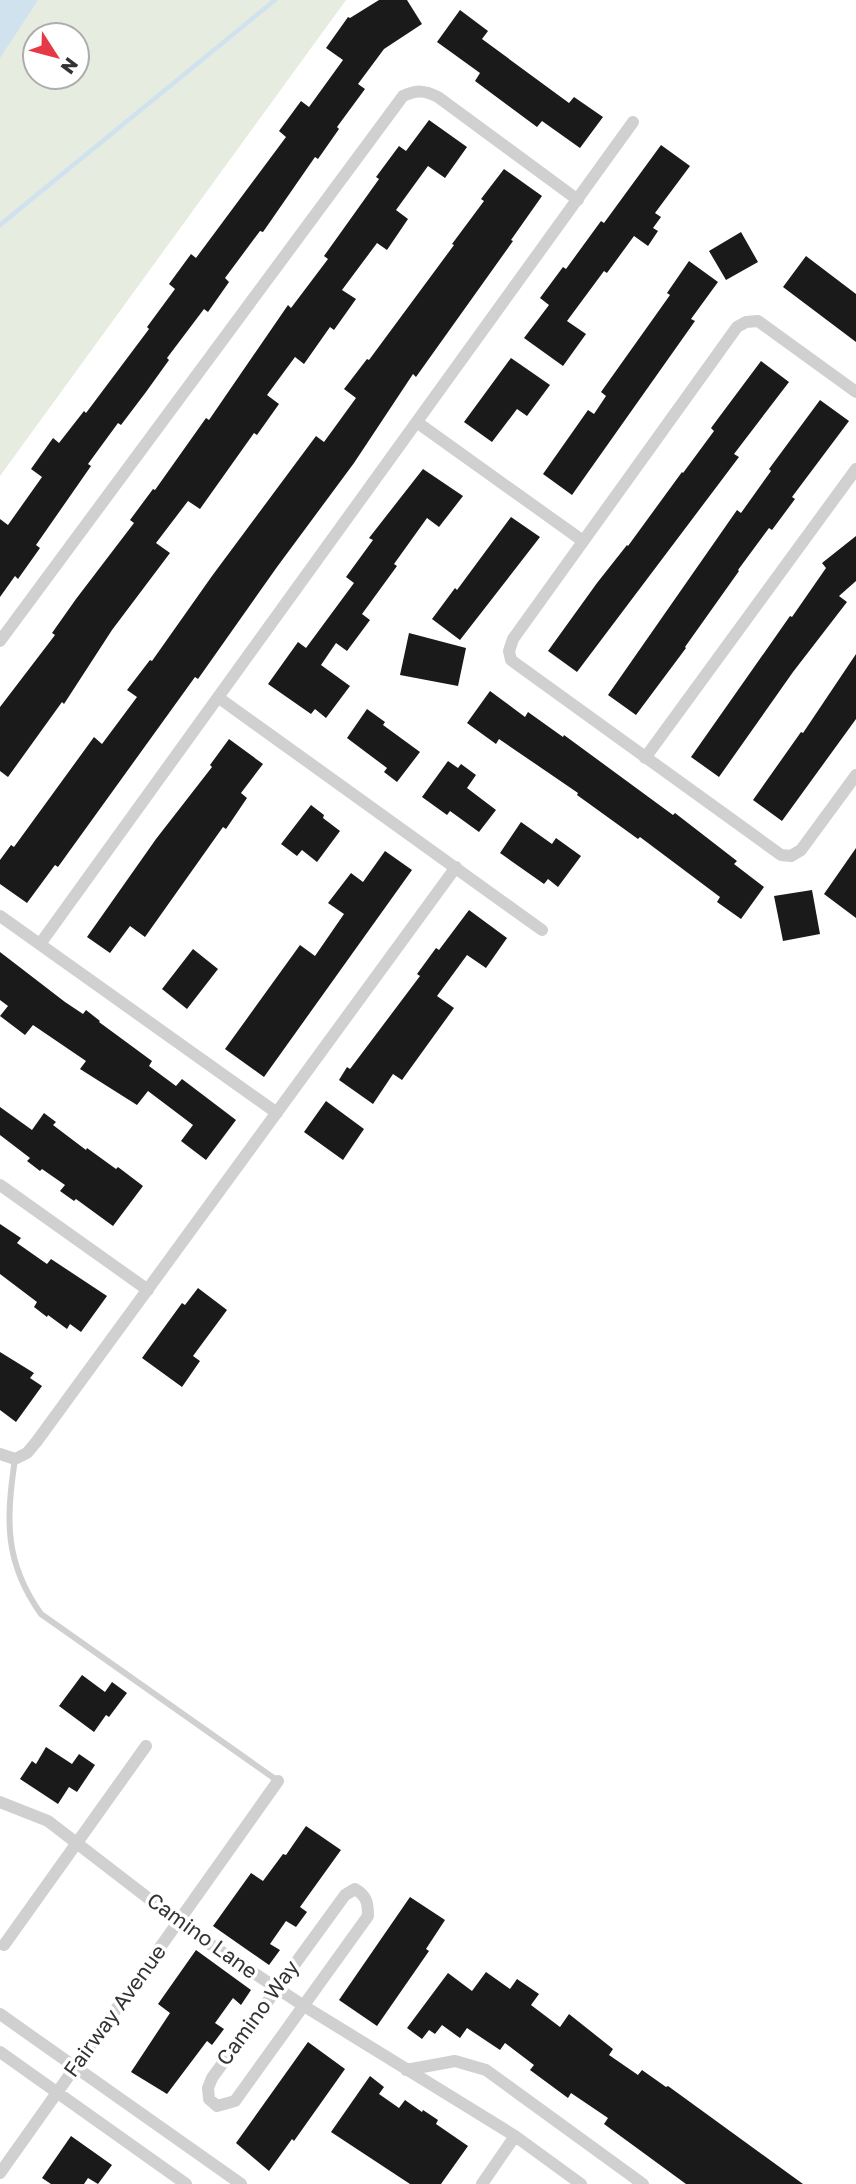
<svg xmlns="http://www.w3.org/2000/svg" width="856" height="2184" viewBox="0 0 856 2184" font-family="'Golos Text',sans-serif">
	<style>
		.green { fill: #e6ecdf; fill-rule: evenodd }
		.water { fill: #cfe2ee }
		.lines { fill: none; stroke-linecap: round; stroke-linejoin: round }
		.stream { stroke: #cfe2ee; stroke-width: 4.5 }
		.building { fill: #1a1a1a }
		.service { stroke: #d0d0d0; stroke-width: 6 }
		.minor { stroke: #d0d0d0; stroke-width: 12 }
		.labels { text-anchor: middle; stroke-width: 7; stroke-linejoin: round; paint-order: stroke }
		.street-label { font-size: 21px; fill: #333; stroke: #fff }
	</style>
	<rect width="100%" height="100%" fill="#fff"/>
	<path class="green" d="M0,0H346L0,476ZM35,35H77V77H35Z"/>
	<path class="water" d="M0,0H38L0,58Z"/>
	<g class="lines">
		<path class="stream" d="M0,225L275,0"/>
	</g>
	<path class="building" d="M379,0H407L422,24L384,49L358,84L365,89L337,127L339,129L318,159L315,157L263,232L260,231L225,278L229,282L208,312L204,309L167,358L169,360L146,392L121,425L118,423L88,464L91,466L36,545L40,548L18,579L15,576L0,597V519L8,525L42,477L31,469L53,438L59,443L84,411L86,413L149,329L147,327L175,289L169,284L191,254L196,258L286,137L279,131L301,101L309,107L343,60L326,48L348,17L350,18Z
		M460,10L488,31L482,39L569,103L574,97L603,117L580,148L542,121L537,127L475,81L480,73L437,42Z
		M429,120L467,147L445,178L428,166L396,210L408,219L387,250L377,243L342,290L356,299L334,330L330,327L304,364L295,357L267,395L279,404L257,435L254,433L200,509L188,501L156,543L170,553L112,630L64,704L62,702L8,777L0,771V707L55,635L52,633L76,599L134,523L130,520L153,489L155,490L206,418L209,420L288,305L291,308L328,259L324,256L379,179L376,177L399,146L406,151Z
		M661,145L690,166L655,213L661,217L653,228L658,231L648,246L634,236L607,273L604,271L567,321L586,334L563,366L524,338L549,305L540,298L563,267L566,269L601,221L604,223Z
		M504,169L542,196L511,240L513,241L416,377L413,374L354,463L277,567L198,679L195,677L58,867L55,865L27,903L0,884V860L11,845L14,847L94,737L102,744L137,697L127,690L150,660L152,661L212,576L316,436L324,442L356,398L344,389L367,359L369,360L454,245L452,244L484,201L481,199Z
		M741,232L758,262L726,280L709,251Z
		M806,256L856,294V342L783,287Z
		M689,261L718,282L691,319L695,321L572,495L543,474L588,410L594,414L606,396L601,392L670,295L667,293Z
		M511,358L550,385L527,416L517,409L492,442L464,422Z
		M761,361L789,382L734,454L739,457L577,672L548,651L597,583L627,545L628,546L682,472L683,473L714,431L711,428Z
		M820,400L849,421L792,497L795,499L772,530L769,528L738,570L739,571L685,647L686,648L636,715L608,695L737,510L741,513L771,471L769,469Z
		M423,469L463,496L439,527L427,518L394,564L397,566L362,614L370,620L347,651L336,643L321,665L350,686L326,718L315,709L311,714L268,684L298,642L306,648L354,583L346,577L373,540L369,538Z
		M511,517L540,537L460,640L432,619L455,588L457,590Z
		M856,536V581L839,596L847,602L793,672L719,777L691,757L790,616L792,617L826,568L822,563Z
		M409,633L466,648L458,686L400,675Z
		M856,654V719L782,821L753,800L801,732L803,733Z
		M490,691L525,717L528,712L563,737L564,735L673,815L675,813L737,861L734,864L764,887L741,919L717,902L720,897L640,837L638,839L577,795L578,793L499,739L496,744L467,723Z
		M367,709L385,722L383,725L420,752L397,782L384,772L387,768L347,738Z
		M229,739L263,764L241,793L247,798L226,829L223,827L145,937L130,926L110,953L87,937L156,839L212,767L210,765Z
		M448,761L458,768L461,764L476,775L467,788L496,810L479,832L450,811L447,815L422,797Z
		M311,805L324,815L323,818L340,831L317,862L302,850L297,856L281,844Z
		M521,822L552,844L556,838L581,856L558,887L548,879L544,884L500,853Z
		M856,848V918L824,894Z
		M385,851L412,870L264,1077L225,1049L300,945L315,956L344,914L328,903L351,873L363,882Z
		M812,890L820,934L783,941L774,896Z
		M469,910L507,938L486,968L467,955L437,996L454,1008L402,1080L393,1074L373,1104L339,1080L347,1067L350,1069L420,976L417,974L436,948L439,950Z
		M193,949L218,969L187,1009L162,989Z
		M0,952L65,1002L83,1014L86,1010L100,1021L99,1022L152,1061L149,1066L176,1086L182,1079L236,1120L206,1160L181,1141L193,1125L148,1091L137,1105L80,1069L86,1061L33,1025L25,1035L0,1016L8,1006L0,1000Z
		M326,1101L364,1129L343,1160L304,1132Z
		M0,1107L32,1130L44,1113L56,1122L53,1125L86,1150L87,1148L116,1169L118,1167L143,1186L113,1226L76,1199L74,1201L60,1191L65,1185L42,1169L40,1171L27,1161L30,1158L0,1135Z
		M0,1224L21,1238L17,1243L47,1264L51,1259L107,1296L81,1332L70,1324L67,1329L48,1315L47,1317L34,1307L37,1302L0,1274Z
		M198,1288L227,1310L193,1356L200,1361L182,1387L142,1358L182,1303L185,1305Z
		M0,1352L34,1373L30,1378L42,1386L16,1422L0,1410Z
		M82,1675L105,1692L112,1682L127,1693L109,1717L106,1715L94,1732L59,1706Z
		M46,1747L72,1764L79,1754L95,1765L77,1792L69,1787L58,1804L20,1779L32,1761L36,1764Z
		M306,1826L341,1850L300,1907L307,1912L296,1927L286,1921L270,1944L280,1950L269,1965L213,1926L251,1873L263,1881L283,1854L286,1855Z
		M410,1897L445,1920L426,1949L429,1951L377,2026L339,2000Z
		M196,1950L251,1990L241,2005L233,1998L215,2023L224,2029L212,2045L207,2041L167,2094L131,2072L170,2013L158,2004Z
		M486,1972L510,1989L517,1979L539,1994L531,2005L560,2027L569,2014L613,2049L609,2055L638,2075L642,2070L666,2087L668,2086L803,2184H686L604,2124L608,2118L571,2093L568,2098L530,2070L534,2065L505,2043L500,2050L467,2028L460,2038L442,2025L435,2034L429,2030L422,2039L407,2028L448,1973L472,1991Z
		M308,2042L345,2069L294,2141L292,2139L269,2171L236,2143Z
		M370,2076L384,2087L379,2094L399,2108L405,2100L422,2112L423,2110L438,2120L436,2124L468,2146L441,2184H410L331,2132Z
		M71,2136L112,2165L98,2184L88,2178L84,2184H51L42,2178Z"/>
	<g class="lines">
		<path class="service" d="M15,1459C6,1520 4,1562 41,1614L278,1781"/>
		<path class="minor" d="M856,392L758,321L746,322L737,327L513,639L509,651L511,660L781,855L791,856L801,850L856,775
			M418,423L583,541
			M0,641L403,96C417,90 424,90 438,97L578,200
			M219,698L542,930
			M645,758L856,469
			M0,916L277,1113
			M40,944L633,122
			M0,1185L148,1290
			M0,1454L15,1459L27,1453L37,1441L456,867
			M0,1802L48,1821L196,1935L304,2006L515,2136L581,2184
			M355,1889C367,1896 368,1903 368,1916L235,2101L217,2106L209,2099L208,2088L212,2078L345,1895Z
			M4,1945L146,1746
			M0,2014L241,2184
			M0,2052L186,2184
			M406,2070L455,2061L486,2070L643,2184
			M0,2173L278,1781
			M482,2184L515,2136"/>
	</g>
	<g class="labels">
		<g class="street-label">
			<text transform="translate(202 1936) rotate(36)" y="7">Camino Lane</text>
			<text transform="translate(115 2011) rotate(-54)" y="7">Fairway Avenue</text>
			<text transform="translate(258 2013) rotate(-54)" y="7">Camino Way</text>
		</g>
	</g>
	<g transform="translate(56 56) rotate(126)"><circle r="33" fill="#ffffff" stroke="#adadad" stroke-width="2"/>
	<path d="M0-5L12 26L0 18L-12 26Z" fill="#e63946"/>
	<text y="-10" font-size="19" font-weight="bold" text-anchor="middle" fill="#333333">N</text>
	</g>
</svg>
